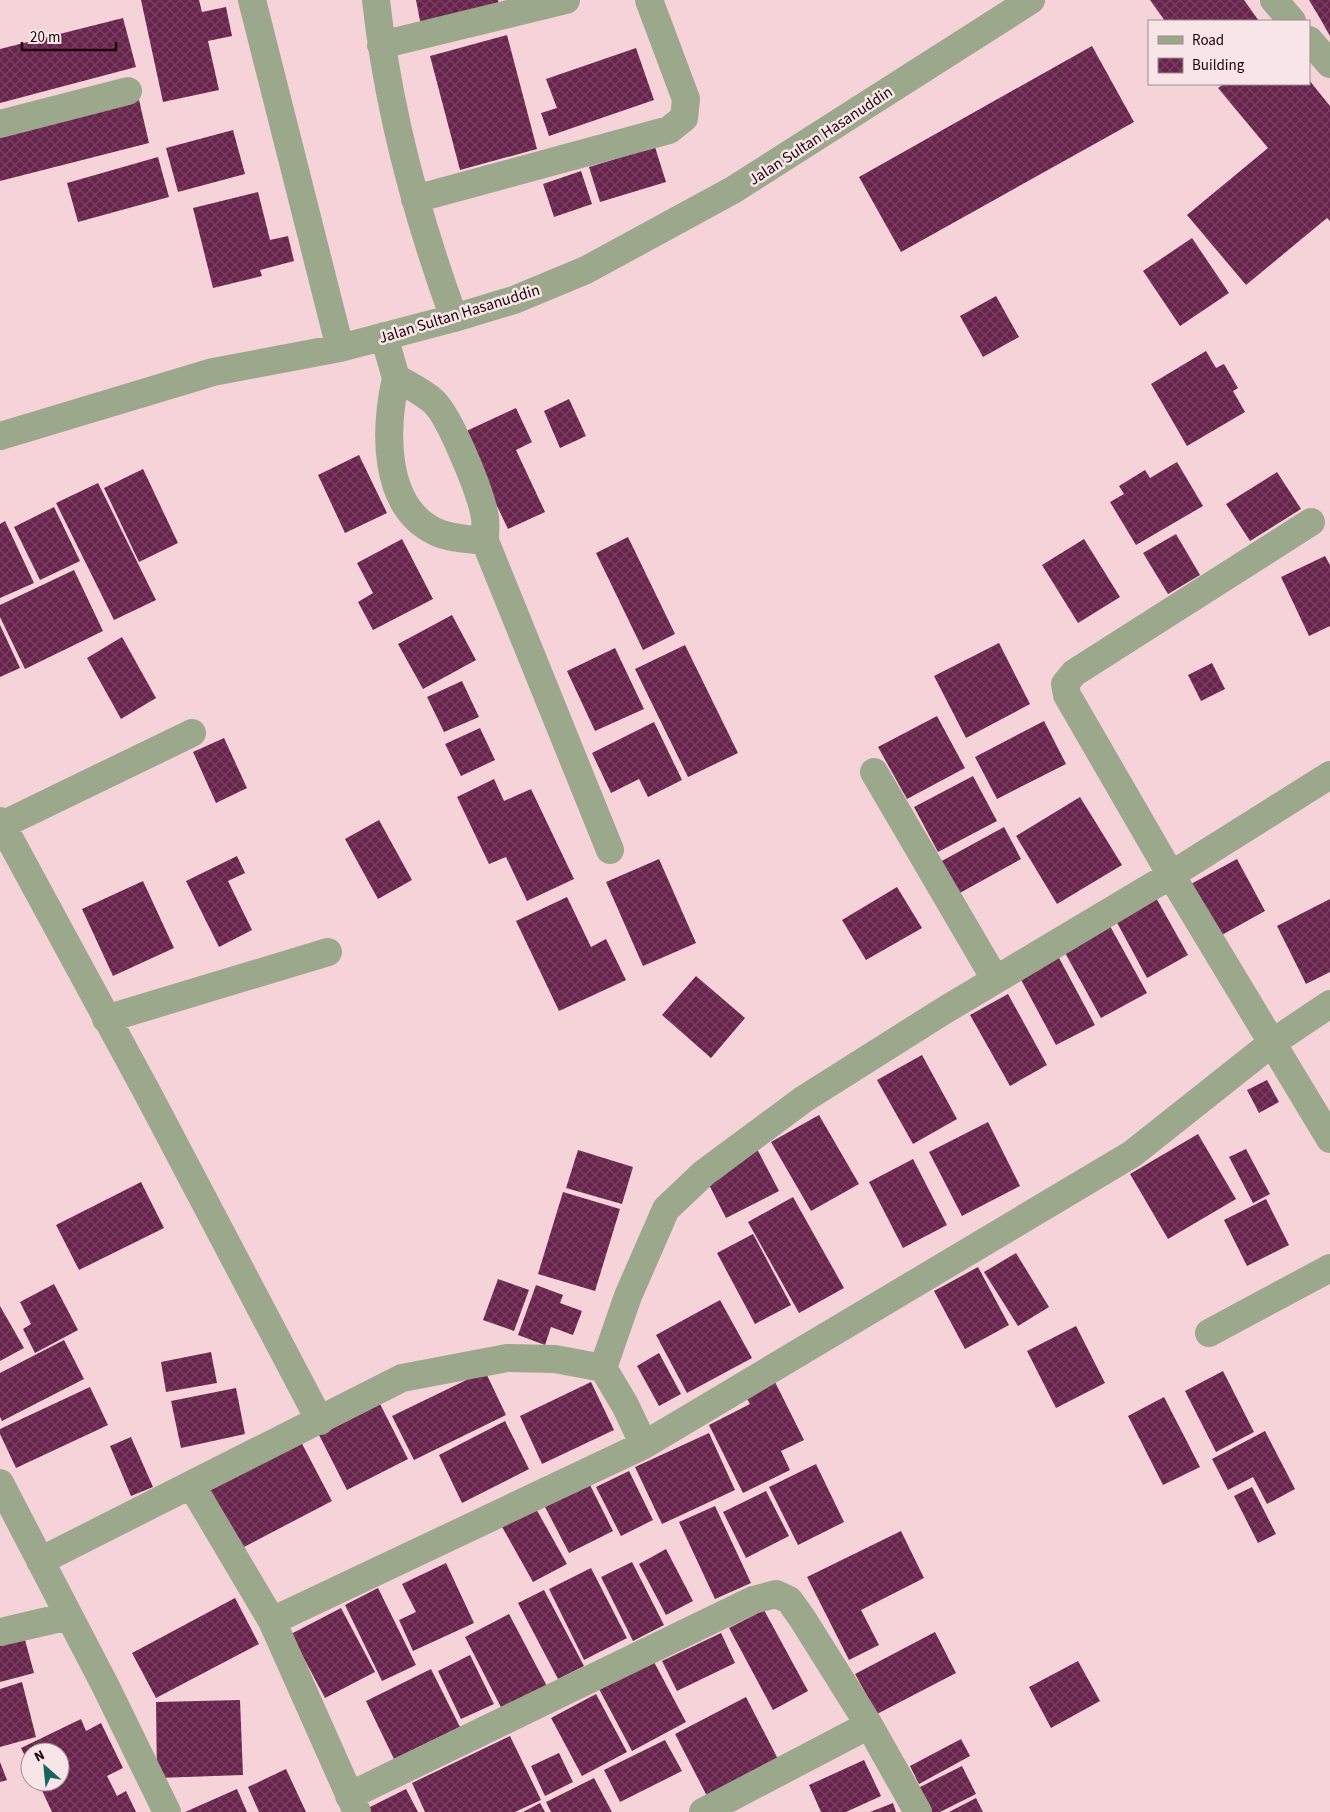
<svg xmlns="http://www.w3.org/2000/svg" width="1330" height="1812" viewBox="0 0 1330 1812" font-family="'Source Sans 3',sans-serif">
	<style>
		.building { fill: url(#building-cross-hatch) }
		.lines { fill: none; stroke-linecap: round; stroke-linejoin: round }
		.minor { stroke: #9ba88b; stroke-width: 28 }
		.labels { text-anchor: middle; stroke-width: 5; stroke-linejoin: round; paint-order: stroke }
		.street-label { font-size: 16px; fill: #1d0409; stroke: #f7e5e8 }
	</style>
	<defs>
		<pattern id="building-cross-hatch" width="8" height="8" patternUnits="userSpaceOnUse" patternTransform="scale(1.25)"><rect width="8" height="8" fill="#68244c"/><path d="M0 0l8 8M0 8l8-8" fill="none" stroke="#794161"/></pattern>
	</defs>
	<rect width="100%" height="100%" fill="#f5d3d8"/>
	<path class="building" d="M141,0H199L202,12L226,7L232,36L208,41L219,90L163,102Z
		M416,0H498L500,10L421,26Z
		M1150,0H1244L1259,21H1165Z
		M1309,0H1330V36L1318,15Z
		M123,18L136,67L0,103V49Z
		M507,35L537,149L460,170L430,56Z
		M1092,46L1134,122L901,252L859,177Z
		M636,48L654,100L549,136L541,113L557,108L546,79Z
		M1309,80L1330,106V221L1327,218L1246,285L1187,215L1268,148L1218,88L1224,84H1309Z
		M139,100L149,143L0,181V135Z
		M233,130L245,174L178,192L166,148Z
		M655,147L666,182L600,202L589,167Z
		M158,157L169,197L78,222L67,183Z
		M581,171L592,204L554,217L543,184Z
		M258,192L270,240L288,236L294,261L260,270L262,276L213,288L193,208Z
		M1192,238L1229,293L1180,326L1143,271Z
		M996,296L1019,337L983,357L960,316Z
		M1206,351L1216,368L1224,364L1238,388L1233,391L1245,412L1187,446L1151,384Z
		M569,399L586,436L560,448L544,411Z
		M516,408L532,442L516,450L545,512L508,529L462,433Z
		M359,455L387,513L345,533L318,475Z
		M1177,462L1203,506L1136,545L1110,502L1124,494L1119,486L1145,470L1150,478Z
		M143,469L178,543L139,562L104,488Z
		M1277,472L1301,509L1250,541L1226,504Z
		M98,483L156,600L114,620L56,503Z
		M54,507L80,561L40,580L14,527Z
		M5,521L34,583L0,598V524Z
		M1176,534L1200,575L1168,594L1143,553Z
		M628,537L675,634L643,650L596,553Z
		M402,539L433,599L373,630L358,602L373,593L357,563Z
		M1084,539L1120,597L1078,623L1042,565Z
		M1325,556L1330,565V626L1309,636L1281,577Z
		M74,570L103,631L25,669L0,617V605Z
		M452,615L476,660L423,689L398,644Z
		M0,625L20,668L0,677Z
		M122,637L156,698L121,719L87,658Z
		M999,643L1030,704L966,738L934,676Z
		M685,645L738,753L688,777L635,669Z
		M615,648L644,709L595,731L567,671Z
		M1212,663L1225,689L1201,701L1188,675Z
		M462,681L479,717L444,732L427,697Z
		M937,716L965,768L907,799L878,747Z
		M1044,721L1066,764L997,799L975,757Z
		M654,722L682,780L648,797L639,779L611,793L592,753Z
		M480,728L495,760L461,776L445,744Z
		M224,738L247,788L216,803L193,752Z
		M973,776L997,821L938,852L914,807Z
		M494,779L504,801L531,789L574,879L527,901L506,857L489,864L457,797Z
		M1080,797L1122,865L1057,904L1016,836Z
		M379,820L412,880L378,899L345,839Z
		M1004,827L1021,859L958,894L940,862Z
		M237,856L245,873L228,881L252,930L219,947L186,881Z
		M659,859L696,943L643,966L606,882Z
		M1237,859L1265,911L1220,936L1191,884Z
		M143,881L174,948L113,976L82,909Z
		M897,887L922,928L866,960L842,920Z
		M1155,896L1188,955L1147,978L1115,919Z
		M567,897L591,947L606,939L626,980L559,1011L516,921Z
		M1330,899V972L1306,984L1277,926Z
		M1110,926L1147,993L1101,1018L1064,951Z
		M1058,956L1095,1025L1056,1045L1019,976Z
		M696,976L745,1018L711,1058L662,1015Z
		M1008,994L1047,1065L1010,1086L970,1015Z
		M922,1055L957,1119L913,1144L877,1080Z
		M1267,1080L1279,1102L1259,1113L1247,1090Z
		M819,1115L859,1184L811,1211L771,1142Z
		M988,1122L1020,1186L962,1216L929,1152Z
		M1198,1134L1236,1199L1168,1239L1130,1174Z
		M757,1149L779,1191L726,1218L704,1175Z
		M1246,1149L1270,1194L1253,1203L1229,1157Z
		M578,1150L633,1167L622,1204L566,1188Z
		M913,1159L947,1225L903,1248L869,1182Z
		M141,1182L164,1228L79,1270L56,1225Z
		M563,1192L620,1209L595,1291L538,1274Z
		M793,1197L844,1288L799,1313L748,1222Z
		M1266,1199L1289,1245L1247,1266L1224,1220Z
		M753,1234L791,1305L755,1324L717,1253Z
		M1016,1253L1049,1307L1018,1326L984,1272Z
		M978,1267L1009,1325L965,1349L934,1291Z
		M498,1279L529,1290L514,1331L483,1320Z
		M54,1284L78,1330L35,1353L23,1329L31,1324L20,1302Z
		M536,1285L563,1295L560,1303L582,1311L573,1335L551,1327L545,1345L518,1335Z
		M720,1300L752,1358L687,1393L656,1335Z
		M0,1306L24,1348L0,1361Z
		M1076,1326L1105,1383L1056,1408L1027,1351Z
		M64,1340L84,1379L2,1421L0,1417V1373Z
		M211,1352L217,1383L166,1392L161,1362Z
		M659,1353L681,1394L659,1406L637,1366Z
		M485,1371L506,1415L414,1460L392,1416Z
		M1223,1371L1254,1432L1216,1452L1185,1391Z
		M591,1382L614,1430L542,1464L520,1416Z
		M775,1382L804,1440L781,1451L790,1470L743,1493L709,1425L750,1404L746,1397Z
		M90,1387L108,1425L16,1468L0,1434V1429Z
		M236,1388L245,1434L181,1448L171,1401Z
		M1164,1397L1200,1467L1163,1485L1128,1416Z
		M380,1404L408,1459L347,1490L319,1435Z
		M505,1421L529,1469L462,1503L439,1455Z
		M1265,1431L1295,1489L1267,1504L1253,1477L1228,1490L1212,1459Z
		M709,1433L735,1490L662,1524L635,1467Z
		M131,1437L153,1487L131,1496L110,1446Z
		M299,1438L332,1501L240,1549L206,1486Z
		M816,1464L844,1522L798,1545L769,1487Z
		M629,1471L653,1520L621,1536L596,1487Z
		M589,1483L613,1531L569,1553L544,1505Z
		M1252,1487L1276,1534L1258,1543L1234,1496Z
		M766,1491L789,1536L746,1558L723,1512Z
		M715,1506L751,1583L715,1599L679,1522Z
		M535,1507L567,1564L533,1582L501,1525Z
		M901,1531L924,1578L861,1610L879,1645L849,1660L807,1577Z
		M666,1549L693,1601L666,1615L639,1564Z
		M632,1562L664,1625L633,1641L601,1577Z
		M446,1563L474,1623L413,1651L399,1620L416,1612L402,1584Z
		M591,1568L627,1638L584,1660L549,1589Z
		M378,1588L416,1665L382,1681L345,1605Z
		M544,1590L584,1666L558,1679L518,1603Z
		M235,1598L259,1644L156,1698L132,1653Z
		M341,1608L375,1672L325,1698L291,1634Z
		M764,1610L808,1691L773,1710L729,1628Z
		M509,1614L549,1690L504,1713L465,1637Z
		M935,1632L956,1673L877,1714L855,1674Z
		M721,1633L735,1663L677,1691L662,1661Z
		M25,1640L34,1673L0,1682V1646Z
		M470,1655L494,1704L461,1719L438,1671Z
		M653,1660L686,1722L632,1751L599,1689Z
		M1078,1661L1100,1701L1051,1728L1029,1687Z
		M431,1669L460,1727L394,1759L366,1701Z
		M22,1682L36,1737L0,1747V1689Z
		M596,1694L627,1752L582,1776L551,1718Z
		M746,1697L778,1759L707,1796L675,1734Z
		M240,1700L243,1775L157,1778L156,1702Z
		M81,1719L86,1731L101,1723L123,1768L107,1776L117,1796L126,1791L136,1812H52L38,1782H60V1752H30V1766L21,1748Z
		M510,1736L541,1800L515,1812H425L412,1783Z
		M961,1739L970,1756L919,1784L910,1766Z
		M665,1740L682,1771L620,1802L604,1770Z
		M559,1753L573,1782L545,1796L531,1766Z
		M864,1760L881,1796L846,1812H821L809,1785Z
		M0,1762L7,1780L0,1782Z
		M962,1766L976,1794L940,1812H930L918,1788Z
		M286,1769L306,1812H259L248,1787Z
		M594,1778L612,1812H551L546,1802Z
		M237,1789L247,1812H185Z
		M406,1789L418,1812H360Z
		M976,1798L983,1812H949Z
		M540,1803L545,1812H523Z
		M893,1803L896,1812H870Z"/>
	<g class="lines">
		<path class="minor" d="M252,0L340,348
			M376,0C388,110 416,214 454,318
			M1274,0L1292,21
			M1309,40L1330,64
			M381,45L566,0
			M0,124L128,91
			M415,199L669,130L684,118L686,99L649,0
			M384,336L396,378C409,385 423,392 434,402C450,417 482,495 485,518C486,525 485,533 485,541L610,850
			M396,378C385,427 381,506 436,532C451,539 469,539 485,541
			M0,436L213,372L340,348L454,318L514,300L586,270L733,190L1031,0
			M1311,522L1074,673L1065,684L1067,695L1171,875L1330,775
			M874,772L995,979
			M0,821L148,1094L320,1421
			M2,825L192,733
			M106,1019L328,952
			M1209,1333L1330,1268
			M603,1368L625,1405L644,1445
			M0,1483L106,1687L167,1812
			M192,1486L272,1621L357,1812
			M40,1561L402,1378L507,1358L555,1359L603,1368L628,1296L666,1209L704,1173L804,1099L945,1010L1171,875L1330,1139
			M272,1621L644,1445L1132,1154L1272,1043L1330,1004
			M0,1632L69,1616
			M349,1796L753,1600L776,1594L789,1600L802,1618L869,1725L918,1812
			M703,1812L869,1725"/>
	</g>
	<g class="labels">
		<g class="street-label">
			<text transform="translate(820 135) rotate(-33)" y="6">Jalan Sultan Hasanuddin</text>
			<text transform="translate(459 313) rotate(-17)" y="6">Jalan Sultan Hasanuddin</text>
		</g>
	</g>
	<rect x="1148" y="20" width="162" height="65" fill="#f7e5e8" stroke="#a08b8f"/>
	<rect x="1158" y="36" width="25" height="8" fill="#9ba88b" stroke="#a08b8f"/>
	<text x="1192" y="45" font-size="15" fill="#1d0409">Road</text>
	<rect x="1158" y="58" width="25" height="15" fill="url(#building-cross-hatch)" stroke="#a08b8f"/>
	<text x="1192" y="70" font-size="15" fill="#1d0409">Building</text>
	<g transform="translate(45 1767) rotate(333)"><circle r="24" fill="#f7e5e8" stroke="#a08b8f"/>
	<path d="M0-4L9 19L0 12L-9 19Z" fill="#18645e"/>
	<text y="-8" font-size="14" font-weight="bold" text-anchor="middle" fill="#1d0409">N</text>
	</g>
	<path d="M22 42v8h94v-8" fill="none" stroke="#1d0409" stroke-width="2.5"/>
	<text x="30" y="42" font-size="15" fill="#1d0409" stroke="#f7e5e8" stroke-width="4" paint-order="stroke">20 m</text>
</svg>
